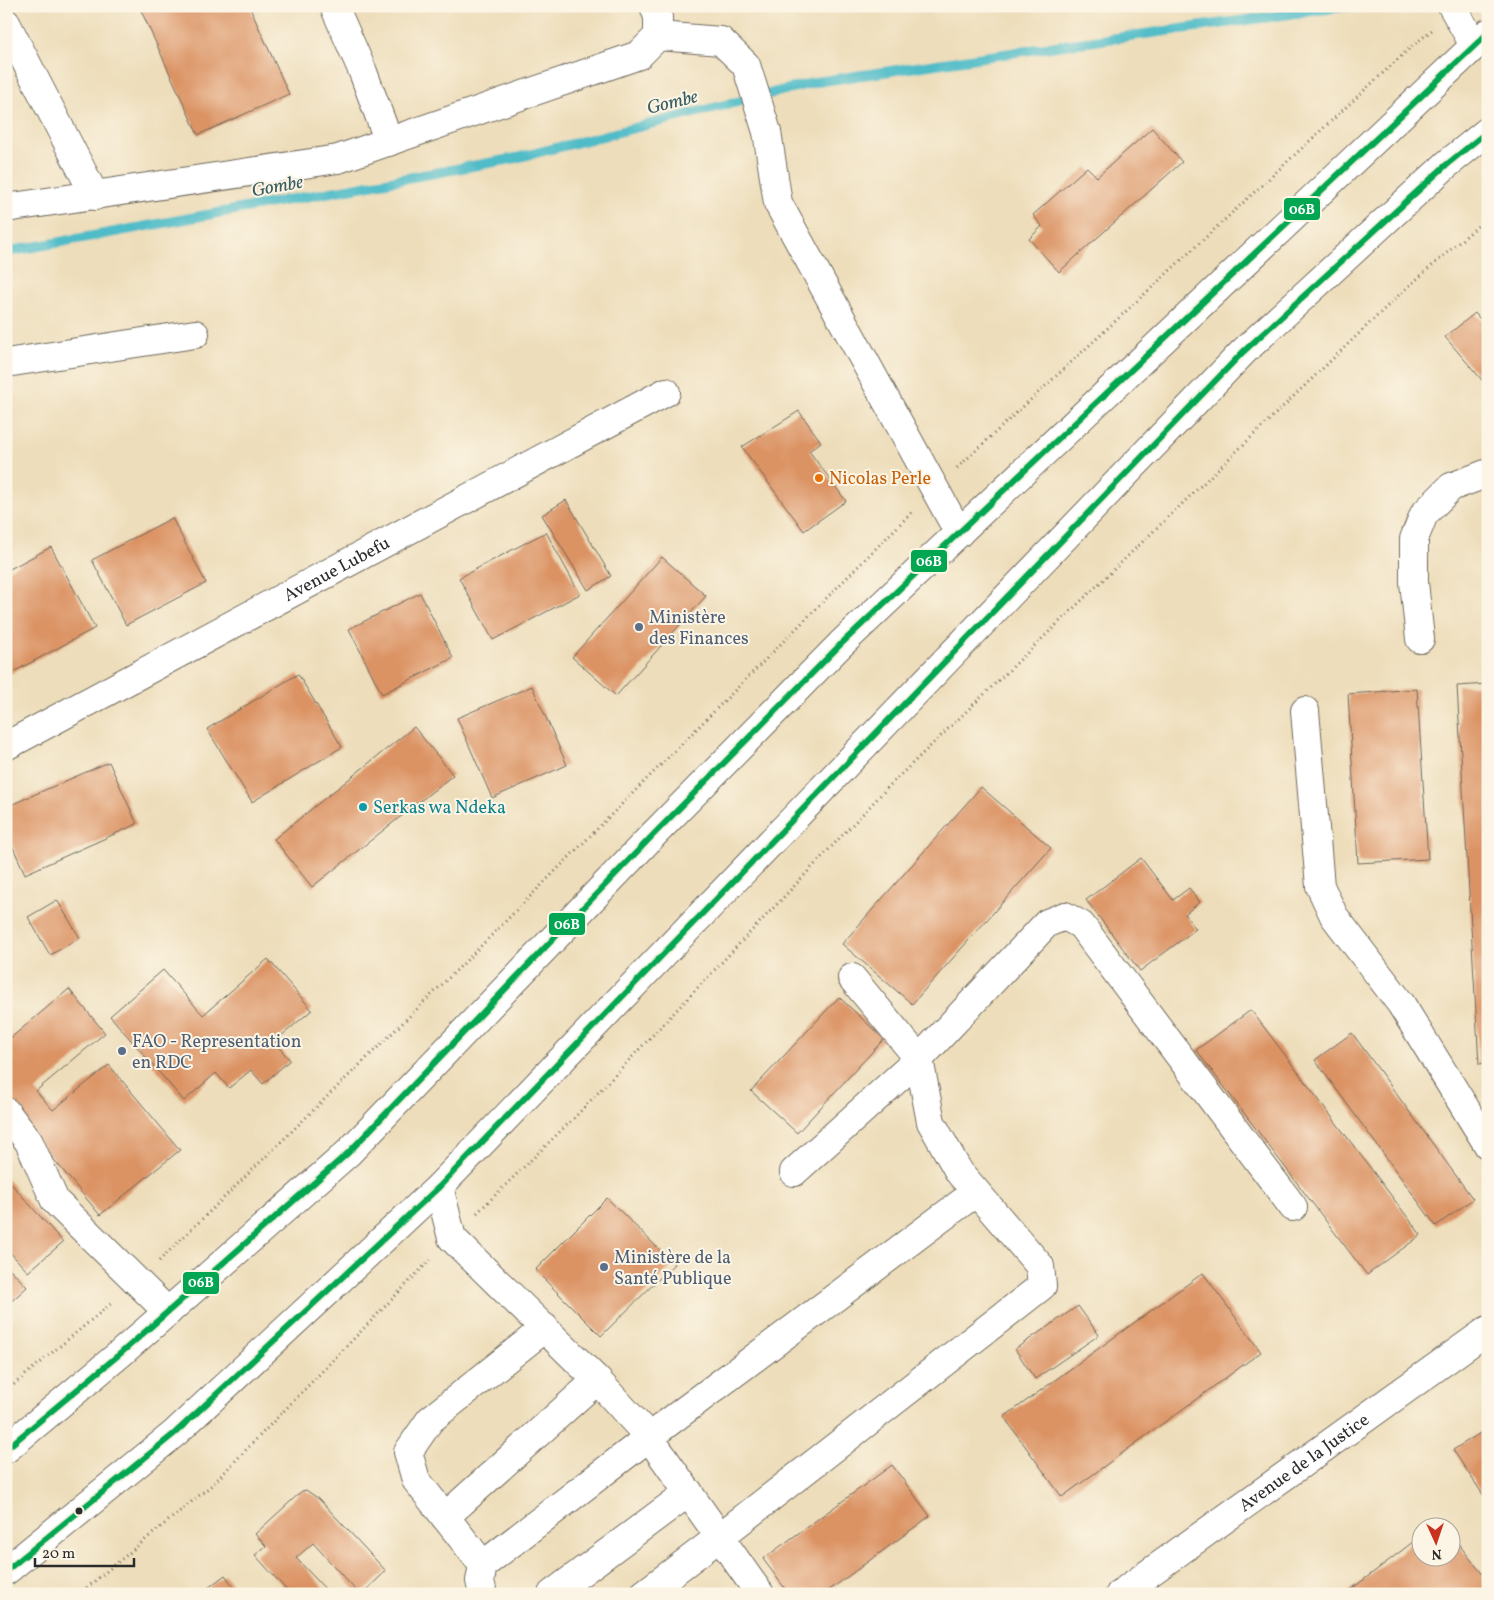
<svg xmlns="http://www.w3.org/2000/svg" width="1494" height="1600" viewBox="0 0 1494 1600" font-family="Vollkorn,serif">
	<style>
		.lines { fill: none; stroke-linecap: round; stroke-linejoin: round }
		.stream { stroke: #4fbcc8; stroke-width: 10 }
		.building { fill: #db9364 }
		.minor-casing { stroke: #6f695d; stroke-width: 30 }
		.major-casing { stroke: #6f695d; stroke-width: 30 }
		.path { stroke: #6f695d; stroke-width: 3; stroke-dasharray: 1 4; stroke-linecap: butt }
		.minor { stroke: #fff; stroke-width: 28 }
		.major { stroke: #fff; stroke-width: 28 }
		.bus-1-casing { stroke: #fcf5e5; stroke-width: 10 }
		.bus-1 { stroke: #00a651; stroke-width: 6 }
		.food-dot { fill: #e8710a; stroke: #fcf5e5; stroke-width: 2 }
		.service-dot { fill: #5c6f8a; stroke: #fcf5e5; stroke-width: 2 }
		.culture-dot { fill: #0f9aa8; stroke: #fcf5e5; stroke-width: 2 }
		.bus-dot { fill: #2b2b2b; stroke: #fcf5e5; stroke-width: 2 }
		.labels { text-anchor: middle; stroke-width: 4; stroke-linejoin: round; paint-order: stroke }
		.food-label { font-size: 18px; fill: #c56008; stroke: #fcf5e5; text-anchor: start }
		.street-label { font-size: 18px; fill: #2b2b2b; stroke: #fcf5e5 }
		.service-label { font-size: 18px; fill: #4e5e75; stroke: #fcf5e5; text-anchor: start }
		.culture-label { font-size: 18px; fill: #0d838f; stroke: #fcf5e5; text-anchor: start }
		.water-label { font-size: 19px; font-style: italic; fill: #385e62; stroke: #fcf5e5 }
		.line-badge { stroke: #fcf5e5; stroke-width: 2 }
		.badge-label { font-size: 14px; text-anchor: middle; font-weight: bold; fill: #fff }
	</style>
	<rect width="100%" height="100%" fill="#fcf5e5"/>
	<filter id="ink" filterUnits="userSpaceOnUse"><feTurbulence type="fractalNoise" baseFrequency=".02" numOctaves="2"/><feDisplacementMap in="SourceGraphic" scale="10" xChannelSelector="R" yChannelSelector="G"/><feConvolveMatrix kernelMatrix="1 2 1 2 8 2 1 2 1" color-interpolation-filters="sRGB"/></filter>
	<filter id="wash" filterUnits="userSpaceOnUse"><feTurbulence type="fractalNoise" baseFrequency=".0096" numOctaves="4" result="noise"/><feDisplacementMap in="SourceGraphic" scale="20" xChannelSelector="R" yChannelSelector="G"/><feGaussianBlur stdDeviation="1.12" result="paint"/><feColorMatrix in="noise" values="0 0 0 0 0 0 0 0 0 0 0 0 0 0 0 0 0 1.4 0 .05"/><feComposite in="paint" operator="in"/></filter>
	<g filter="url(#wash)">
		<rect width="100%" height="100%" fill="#edddba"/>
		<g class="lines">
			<path class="stream" d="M6,252L516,158L816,82L1057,46L1349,6"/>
		</g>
		<g id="blocks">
			<path class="building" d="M139,6H249L289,94L198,135Z
				M1152,128L1182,162L1059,272L1029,239L1042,226L1033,215L1087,167L1097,177Z
				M1475,313L1488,328V387L1445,337Z
				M799,411L821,442L809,451L846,501L804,531L742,447Z
				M566,500L611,576L588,590L542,515Z
				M172,518L206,583L126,625L92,560Z
				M546,532L580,594L493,640L459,578Z
				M51,547L95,628L6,676V571Z
				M662,557L706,596L616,696L572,657Z
				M420,593L453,658L382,694L349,629Z
				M298,674L342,747L252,802L207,729Z
				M1488,684V1063L1479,1064L1457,686Z
				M532,686L567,765L492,798L457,718Z
				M1417,689L1428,859L1358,863L1348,694Z
				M414,727L453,775L312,887L274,839Z
				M109,762L137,824L25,874L6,832V807Z
				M981,787L1051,848L912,1004L842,944Z
				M1141,858L1173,900L1189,888L1200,902L1185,914L1196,929L1140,971L1086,900Z
				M57,900L80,938L50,955L28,917Z
				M268,959L312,1010L274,1042L290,1060L263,1084L251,1070L229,1088L216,1073L184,1101L110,1016L163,970L203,1015Z
				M69,989L105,1033L36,1091L53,1110L109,1065L180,1150L100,1215L6,1102V1042Z
				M839,997L884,1039L797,1133L751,1091Z
				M1251,1010L1421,1235L1367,1275L1196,1050Z
				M1352,1033L1473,1199L1436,1226L1315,1060Z
				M6,1178L63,1242L28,1272L6,1248Z
				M607,1198L674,1264L601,1336L535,1270Z
				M6,1265L27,1287L6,1306Z
				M1203,1273L1261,1352L1062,1497L1004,1417Z
				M1078,1306L1099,1335L1035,1379L1015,1349Z
				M1485,1430L1488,1434V1502L1453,1450Z
				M892,1465L930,1516L824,1594H789L763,1559Z
				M306,1490L319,1499L386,1571L362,1594H359L313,1543L296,1558L330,1594H290L255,1555L266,1546L255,1534L302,1491Z
				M1422,1535V1558H1452V1536L1488,1581V1594H1345Z
				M225,1575L239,1594H200Z"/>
		</g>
	</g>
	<g filter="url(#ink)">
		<use href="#blocks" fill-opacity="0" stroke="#6f695d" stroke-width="1"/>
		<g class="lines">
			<defs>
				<g id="minor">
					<path d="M334,6L363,72L389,142"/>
					<path d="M654,6L658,17V36"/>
					<path d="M1452,6L1474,45"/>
					<path d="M6,23L95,196"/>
					<path d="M6,208L338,159L639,55L658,36L721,41L746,65L767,132L778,203L959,533"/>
					<path d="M6,363L195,334"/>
					<path d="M1420,639L1414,582V539L1424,514L1451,487L1488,473"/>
					<path d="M1305,711L1320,886L1334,916L1401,1004L1488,1145"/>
					<path id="s1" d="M6,746L666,392"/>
					<path d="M6,1112L29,1142L55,1201L168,1312"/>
					<path d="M794,1172L919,1059L1047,923L1065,916L1081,925L1293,1207"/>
					<path d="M439,1187L452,1238L597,1380L649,1437L760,1594"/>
					<path d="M445,1517L597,1380"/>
					<path d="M483,1565L416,1480L408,1452L430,1420L545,1328"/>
					<path d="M483,1594L480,1581L483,1565L649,1437L976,1192"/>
					<path d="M552,1594L689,1492"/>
					<path d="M644,1594L721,1536L1042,1286L1040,1266L959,1172L931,1122L919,1059L852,978"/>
				</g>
				<g id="major">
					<path d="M6,1449L121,1353L348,1153L654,834L841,644L1488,33"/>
					<path d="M6,1571L175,1433L439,1187L1243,352L1446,165L1488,131"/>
					<path id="s2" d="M1120,1594L1488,1330"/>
				</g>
			</defs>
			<use href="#minor" class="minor-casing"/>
			<use href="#major" class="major-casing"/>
			<path class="path" d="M957,468L1411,47L1432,30
				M477,1213L574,1118L892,783L1401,293L1488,217
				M159,1261L464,963L913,511
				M6,1391L113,1302
				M79,1594L212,1485L430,1260"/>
			<use href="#minor" class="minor"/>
			<use href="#major" class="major"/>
			<defs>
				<path id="bus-1" d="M6,1449L121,1353L348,1153L654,834L841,644L1488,33
					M6,1571L175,1433L439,1187L1243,352L1446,165L1488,131"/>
			</defs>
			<use href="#bus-1" class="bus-1-casing"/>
			<use href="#bus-1" class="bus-1"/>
		</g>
	</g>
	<circle class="food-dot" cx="819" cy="478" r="5"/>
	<g class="service-dot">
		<circle cx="639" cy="627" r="5"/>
		<circle cx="122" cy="1051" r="5"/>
		<circle cx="604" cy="1267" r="5"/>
	</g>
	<circle class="culture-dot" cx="363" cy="807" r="5"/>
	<circle class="bus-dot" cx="79" cy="1511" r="4.5"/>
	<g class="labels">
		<g class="food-label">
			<text x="829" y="484">Nicolas Perle</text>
		</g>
		<g class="street-label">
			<text dy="6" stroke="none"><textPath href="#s1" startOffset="375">Avenue Lubefu</textPath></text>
			<text dy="6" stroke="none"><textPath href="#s2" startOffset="226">Avenue de la Justice</textPath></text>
		</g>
		<g class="service-label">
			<text x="649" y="623">Ministère<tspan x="649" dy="21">des Finances</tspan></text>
			<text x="132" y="1047">FAO - Representation<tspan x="132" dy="21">en RDC</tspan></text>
			<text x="614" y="1263">Ministère de la<tspan x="614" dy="21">Santé Publique</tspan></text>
		</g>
		<g class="culture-label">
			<text x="373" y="813">Serkas wa Ndeka</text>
		</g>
		<g class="water-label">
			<text transform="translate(672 101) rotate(-14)" y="7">Gombe</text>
			<text transform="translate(277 185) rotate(-10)" y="7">Gombe</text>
		</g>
	</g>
	<g class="line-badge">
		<rect x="1283" y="197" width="38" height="24" rx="5" fill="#00a651"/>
		<rect x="910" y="549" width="38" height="24" rx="5" fill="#00a651"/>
		<rect x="548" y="912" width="38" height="24" rx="5" fill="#00a651"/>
		<rect x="182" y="1271" width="38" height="24" rx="5" fill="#00a651"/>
	</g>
	<g class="badge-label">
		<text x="1302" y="214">06B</text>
		<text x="929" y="566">06B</text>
		<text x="567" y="929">06B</text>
		<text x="201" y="1287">06B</text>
	</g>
	<rect width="1494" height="1600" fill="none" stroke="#fcf5e5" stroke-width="25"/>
	<g transform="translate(1436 1542) rotate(177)"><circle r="24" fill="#fcf5e5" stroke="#a8a49b"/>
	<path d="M0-4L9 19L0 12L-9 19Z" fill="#c8321e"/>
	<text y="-8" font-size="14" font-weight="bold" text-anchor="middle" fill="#2b2b2b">N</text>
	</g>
	<path d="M35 1558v8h99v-8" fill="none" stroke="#2b2b2b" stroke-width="2.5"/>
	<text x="42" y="1558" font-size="15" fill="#2b2b2b" stroke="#fcf5e5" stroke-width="4" paint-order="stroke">20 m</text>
</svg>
